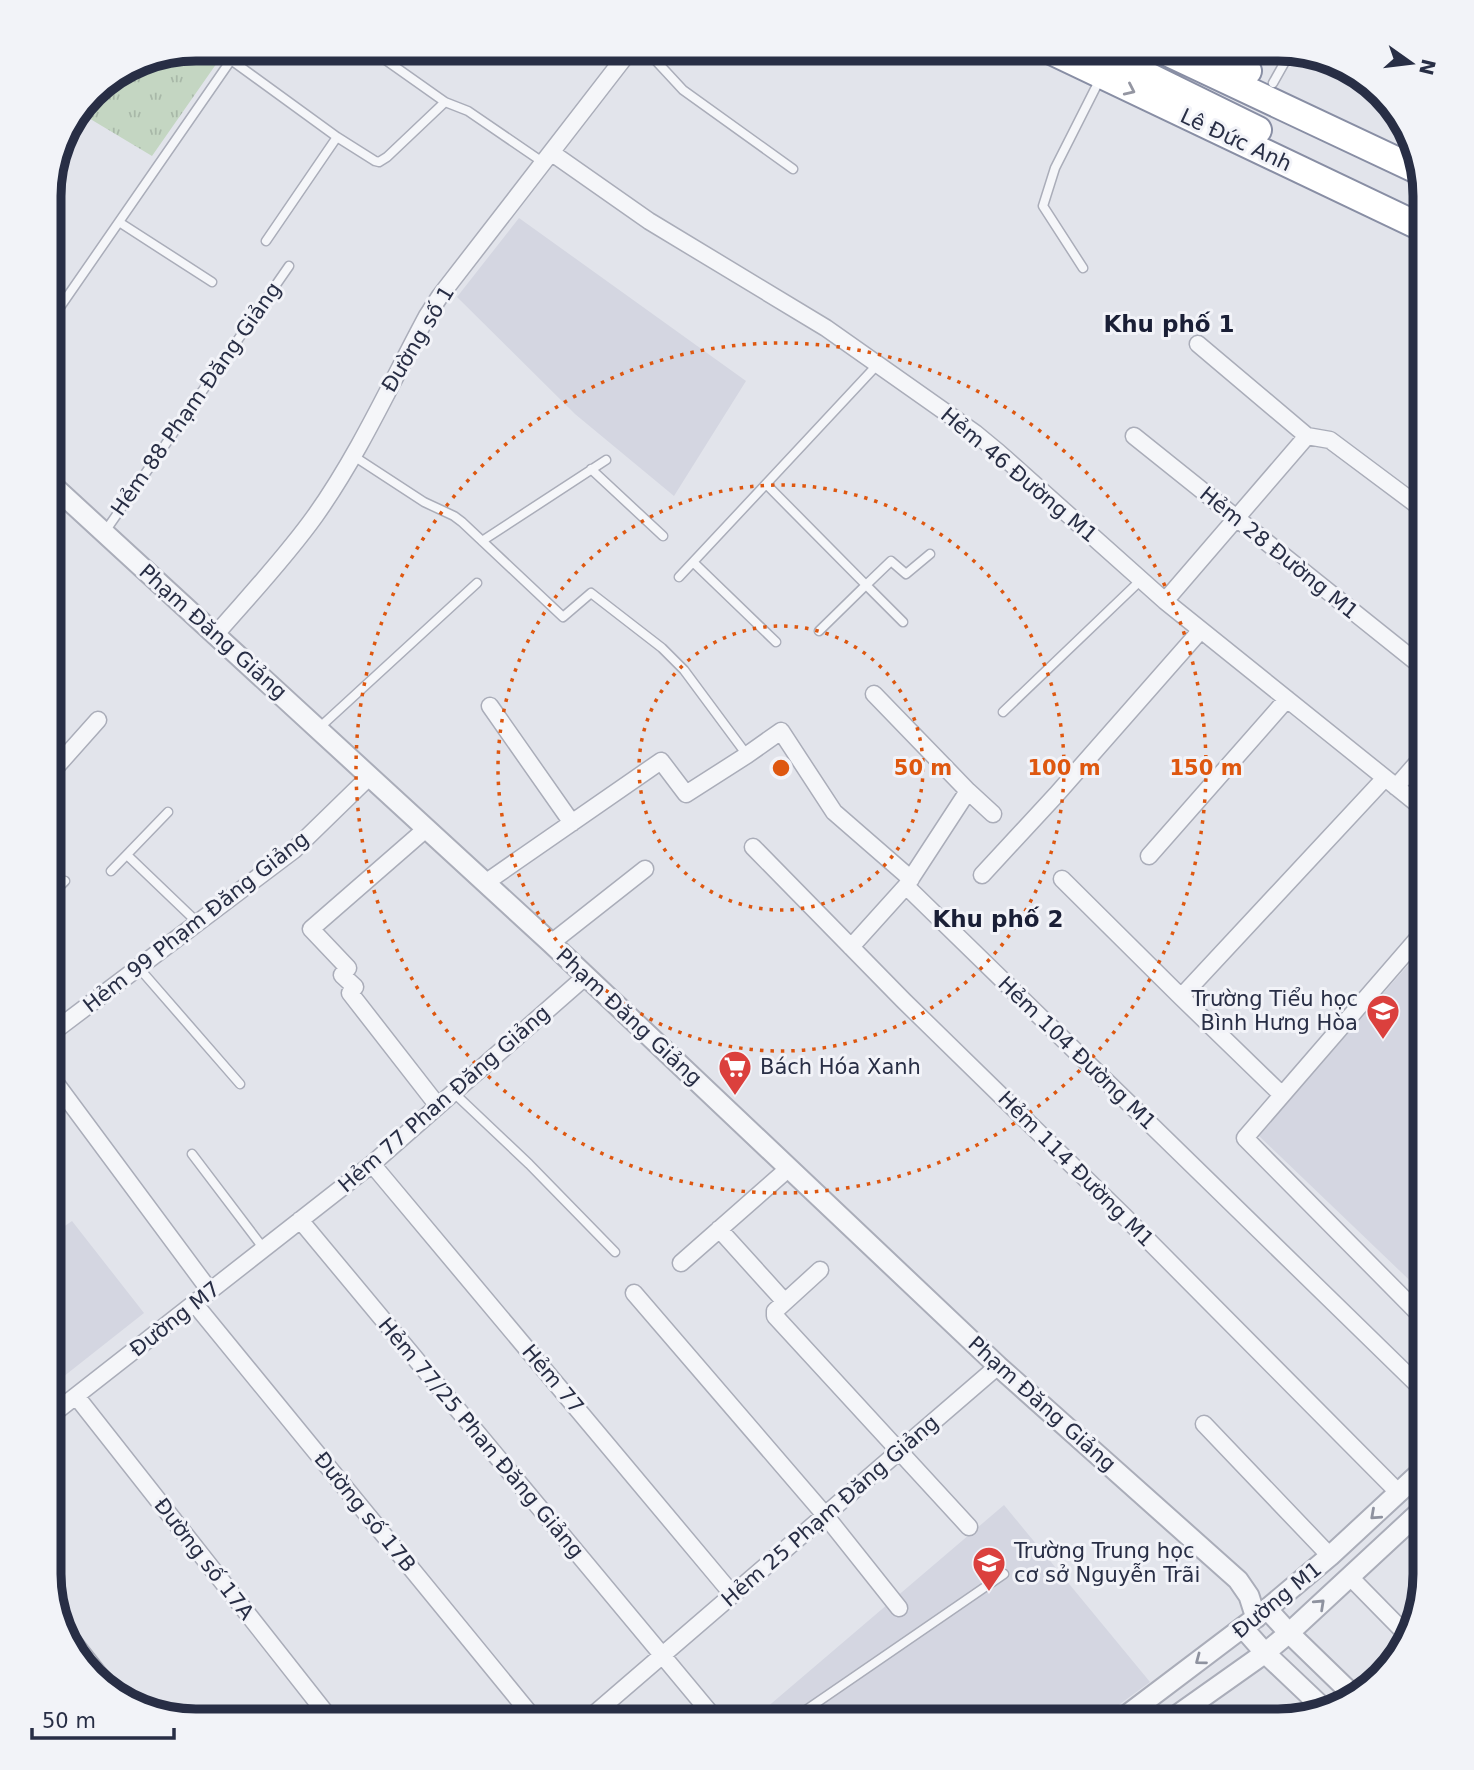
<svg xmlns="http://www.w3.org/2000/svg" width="1474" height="1770" viewBox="0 0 1474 1770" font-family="'DejaVu Sans',sans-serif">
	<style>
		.built { fill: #d4d6e1 }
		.grass { fill: url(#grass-tufts) }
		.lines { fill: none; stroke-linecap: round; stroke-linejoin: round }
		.service-casing { stroke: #aaadb9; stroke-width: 11 }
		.minor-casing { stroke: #aaadb9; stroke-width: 19 }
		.tertiary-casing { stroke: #aaadb9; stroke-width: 23 }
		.trunk-casing { stroke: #888ea4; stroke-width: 30 }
		.service { stroke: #f5f6f9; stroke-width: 8 }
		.minor { stroke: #f5f6f9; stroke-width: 16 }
		.tertiary { stroke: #f5f6f9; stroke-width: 19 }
		.trunk { stroke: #fff; stroke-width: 26 }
		.oneway { stroke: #9496a2 }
		.oneway2 { stroke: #8e929f }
		.ring { fill: none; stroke: #de570f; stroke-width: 3.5; stroke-dasharray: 3.5 7 }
		.labels { text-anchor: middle; stroke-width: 6; stroke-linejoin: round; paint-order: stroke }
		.street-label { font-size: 21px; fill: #282e45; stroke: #f2f3f8 }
		.poi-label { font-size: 21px; fill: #282e45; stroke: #f2f3f8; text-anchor: start }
		.neighbourhood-label { font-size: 23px; font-weight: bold; fill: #1a1f36; stroke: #f2f3f8 }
		.rim { fill: none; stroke: #282e45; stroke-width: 9 }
		.centre { fill: #de570f; stroke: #f2f3f8; stroke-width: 3.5 }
		.ring-label { font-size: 21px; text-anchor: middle; font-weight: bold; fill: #de570f; stroke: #f2f3f8; stroke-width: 6; stroke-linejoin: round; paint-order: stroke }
	</style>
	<defs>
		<pattern id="grass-tufts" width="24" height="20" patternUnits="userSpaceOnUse" patternTransform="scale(1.75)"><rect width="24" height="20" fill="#c4d6c2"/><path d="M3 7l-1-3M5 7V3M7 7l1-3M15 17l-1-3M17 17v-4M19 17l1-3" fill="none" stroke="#a8b8a8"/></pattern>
	</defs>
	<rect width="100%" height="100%" fill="#e2e4eb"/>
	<path class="built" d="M519,218L746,381L674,496L575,414L457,297Z
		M1425,946V1295L1258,1135Z
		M72,1221L144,1313L49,1388V1237Z
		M1004,1505L1150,1682L1097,1721H751Z"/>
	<path class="grass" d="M196,49H204L219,60L152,156L87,117L107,81L119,74L122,75C138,54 172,54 196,49Z"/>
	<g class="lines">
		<defs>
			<path id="service" d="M216,49L337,137L375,161L379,162L387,157L445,102
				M370,49L445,102L468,111L544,163
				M645,49L683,90L793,169
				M1273,83L1291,51
				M119,222L212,282
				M266,241L337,137
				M1083,268L1043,206L1055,168L1100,79
				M49,323L231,60
				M352,455L424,502L454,516L462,522L563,617L591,593L662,648L684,670L747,755
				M591,469L663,536
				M104,533L289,266
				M482,541L606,460
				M693,562L776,642
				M679,577L766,484
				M903,622L866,585L891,561L906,574L930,554
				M819,631L866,585L766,484L878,364
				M1003,712L1142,579
				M319,728L477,583
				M127,855L198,923
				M111,871L168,812
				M49,897L65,881
				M139,968L240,1084
				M454,1093L529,1164L615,1252
				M192,1154L264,1249
				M790,1721L1004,1574"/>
			<path id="minor" d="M552,153L649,221L826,328L975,433L998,452L1165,601L1425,810
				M1198,344L1307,436L1330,440L1425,511
				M1134,436L1425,669
				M1165,601L1307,436
				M216,634C249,596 285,558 315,516C359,454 391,383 427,316L440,296L631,49
				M874,694L968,791L906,886L1425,1392
				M490,706L572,823
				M49,775L98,720
				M1396,787L1425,754
				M968,791L993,814
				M427,828L311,929L348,968L342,975L355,987L350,993L438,1106
				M753,847L904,1001L1123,1215L1399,1493
				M1149,856L1287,699
				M982,875L1056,795L1201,630
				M1062,879L1181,997L1282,1095
				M485,883L661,761L686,794L747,755L781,731L834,812L911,879
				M1425,930L1245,1138L1425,1320
				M551,943L645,869
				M851,947L906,886
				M1181,997L1385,778
				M49,1035L294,850L370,776
				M49,1074L210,1291
				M372,1164L733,1595
				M300,1220L717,1721
				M719,1229L785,1302
				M681,1263L789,1168
				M820,1270L775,1311V1316L969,1527
				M634,1293L825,1515L899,1608
				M194,1303L536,1721
				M76,1396L332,1721
				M49,1417L372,1164L585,977
				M1204,1424L1330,1556
				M1413,1518L1425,1530
				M1350,1577L1408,1636
				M68,1635L113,1692
				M586,1721L998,1366"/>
			<path id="tertiary" d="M49,482L551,943L998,1366L1238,1580L1249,1596L1256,1618
				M1267,1609L1289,1633L1355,1697
				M1243,1628L1265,1653L1322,1707
				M1119,1721L1267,1609L1330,1556L1425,1468
				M1169,1721L1265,1653L1289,1633L1425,1507"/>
			<path id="trunk" d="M1047,49L1425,229
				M1093,49L1258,130
				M1160,49L1417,170
				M1203,49L1248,71"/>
		</defs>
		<use href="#service" class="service-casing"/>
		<use href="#minor" class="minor-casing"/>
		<use href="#tertiary" class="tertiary-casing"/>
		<use href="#trunk" class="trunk-casing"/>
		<use href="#service" class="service"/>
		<use href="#minor" class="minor"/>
		<use href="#tertiary" class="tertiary"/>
		<use href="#trunk" class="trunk"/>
	</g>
	<defs><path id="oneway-chevron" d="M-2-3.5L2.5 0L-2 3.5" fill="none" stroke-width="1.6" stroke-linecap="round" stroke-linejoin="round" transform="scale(1.75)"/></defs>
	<use class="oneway" href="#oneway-chevron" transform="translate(1130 90) rotate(25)"/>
	<g class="oneway2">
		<use href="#oneway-chevron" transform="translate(1375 1515) rotate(138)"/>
		<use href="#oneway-chevron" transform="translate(1320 1604) rotate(-43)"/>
		<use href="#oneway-chevron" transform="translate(1200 1660) rotate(143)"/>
	</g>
	<g class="ring">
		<circle cx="781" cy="768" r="142"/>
		<circle cx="781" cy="768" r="283"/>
		<circle cx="781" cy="768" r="425"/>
	</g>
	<defs>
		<symbol id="school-pin" viewBox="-11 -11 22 30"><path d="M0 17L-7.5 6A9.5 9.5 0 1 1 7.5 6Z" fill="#db403d" stroke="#f2f3f8"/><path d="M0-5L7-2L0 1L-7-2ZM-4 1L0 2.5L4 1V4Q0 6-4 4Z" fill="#fff"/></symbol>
		<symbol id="supermarket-pin" viewBox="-11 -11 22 30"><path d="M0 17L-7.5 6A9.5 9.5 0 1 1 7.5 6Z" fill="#db403d" stroke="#f2f3f8"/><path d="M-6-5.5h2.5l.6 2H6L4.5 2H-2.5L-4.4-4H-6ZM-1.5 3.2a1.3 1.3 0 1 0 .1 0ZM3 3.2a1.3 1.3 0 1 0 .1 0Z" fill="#fff"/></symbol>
	</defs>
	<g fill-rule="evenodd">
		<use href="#school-pin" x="1364" y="992" width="38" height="52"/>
		<use href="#supermarket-pin" x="716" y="1048" width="38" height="52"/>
		<use href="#school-pin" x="970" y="1544" width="38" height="52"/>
	</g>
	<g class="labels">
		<g class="street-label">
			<text transform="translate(1236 140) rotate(25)" y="7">Lê Đức Anh</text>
			<text transform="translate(418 339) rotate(-59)" y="7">Đường số 1</text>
			<text transform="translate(196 399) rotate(-55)" y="7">Hẻm 88 Phạm Đăng Giảng</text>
			<text transform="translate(1019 475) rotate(40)" y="7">Hẻm 46 Đường M1</text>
			<text transform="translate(1279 553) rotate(39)" y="7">Hẻm 28 Đường M1</text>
			<text transform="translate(213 632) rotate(42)" y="7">Phạm Đăng Giảng</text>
			<text transform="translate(196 922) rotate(-38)" y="7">Hẻm 99 Phạm Đăng Giảng</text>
			<text transform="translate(629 1017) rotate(43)" y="7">Phạm Đăng Giảng</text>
			<text transform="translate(1077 1053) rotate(44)" y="7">Hẻm 104 Đường M1</text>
			<text transform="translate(444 1099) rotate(-41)" y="7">Hẻm 77 Phan Đăng Giảng</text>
			<text transform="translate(1076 1169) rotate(45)" y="7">Hẻm 114 Đường M1</text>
			<text transform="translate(175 1319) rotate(-38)" y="7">Đường M7</text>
			<text transform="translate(553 1379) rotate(50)" y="7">Hẻm 77</text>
			<text transform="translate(1042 1404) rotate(42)" y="7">Phạm Đăng Giảng</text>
			<text transform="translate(481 1438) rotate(50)" y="7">Hẻm 77/25 Phan Đăng Giảng</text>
			<text transform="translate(830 1511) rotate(-41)" y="7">Hẻm 25 Phạm Đăng Giảng</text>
			<text transform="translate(365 1512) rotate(51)" y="7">Đường số 17B</text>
			<text transform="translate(204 1559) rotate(52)" y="7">Đường số 17A</text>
			<text transform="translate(1277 1600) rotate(-39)" y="7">Đường M1</text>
		</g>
		<g class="poi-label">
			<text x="1358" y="1006" text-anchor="end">Trường Tiểu học<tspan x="1358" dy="24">Bình Hưng Hòa</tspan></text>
			<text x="760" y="1074">Bách Hóa Xanh</text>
			<text x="1014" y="1558">Trường Trung học<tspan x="1014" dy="24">cơ sở Nguyễn Trãi</tspan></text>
		</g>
		<g class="neighbourhood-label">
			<text x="1169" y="332">Khu phố 1</text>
			<text x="998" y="927">Khu phố 2</text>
		</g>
	</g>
	<path d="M0 0H1474V1770H0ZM196 61H1278A135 135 0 0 1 1413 196V1574A135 135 0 0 1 1278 1709H196A135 135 0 0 1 61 1574V196A135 135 0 0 1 196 61Z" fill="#f2f3f8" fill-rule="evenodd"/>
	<path class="rim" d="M196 61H1278A135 135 0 0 1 1413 196V1574A135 135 0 0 1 1278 1709H196A135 135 0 0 1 61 1574V196A135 135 0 0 1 196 61Z"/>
	<circle cx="781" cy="768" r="10" class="centre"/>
	<g class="ring-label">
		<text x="923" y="775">50 m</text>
		<text x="1064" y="775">100 m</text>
		<text x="1206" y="775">150 m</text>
	</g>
	<g transform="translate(1411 63) rotate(104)" stroke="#f2f3f8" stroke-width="5" paint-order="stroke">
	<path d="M0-5L12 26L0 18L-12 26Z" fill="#282e45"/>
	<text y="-10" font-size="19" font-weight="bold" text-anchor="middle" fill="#282e45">N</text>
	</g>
	<path d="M32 1728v10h142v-10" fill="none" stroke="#282e45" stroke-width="3.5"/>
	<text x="42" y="1728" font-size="21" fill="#282e45" stroke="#f2f3f8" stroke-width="5" paint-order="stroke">50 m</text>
</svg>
